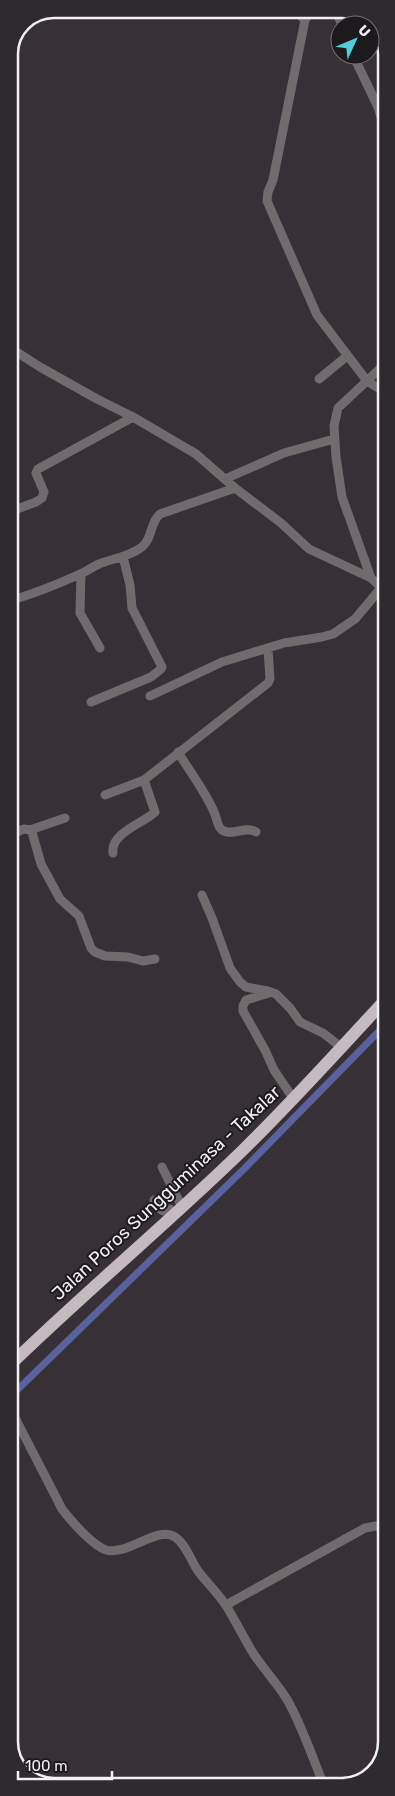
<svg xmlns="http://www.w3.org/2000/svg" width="395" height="1796" viewBox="0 0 395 1796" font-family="Rubik,sans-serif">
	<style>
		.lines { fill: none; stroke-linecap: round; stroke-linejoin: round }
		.canal { stroke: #5a629e; stroke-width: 7 }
		.minor { stroke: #706c6e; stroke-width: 9 }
		.highway { stroke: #c4babf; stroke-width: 12 }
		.labels { text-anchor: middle; stroke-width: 4; stroke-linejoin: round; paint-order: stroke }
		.street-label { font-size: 18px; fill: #f4f0f4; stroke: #1c1a1d }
		.rim { fill: none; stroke: #f4f0f4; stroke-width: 2.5 }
	</style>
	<rect width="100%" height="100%" fill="#373137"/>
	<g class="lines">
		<path class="canal" d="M9,1398L244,1169L386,1024"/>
		<path class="minor" d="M294,9L305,20L312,9
			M335,9L342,25
			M305,20L273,180L268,192L267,201L317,315L367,381L386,393
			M353,55L378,107L385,130
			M9,347L40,367L97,399L133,417L196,454L235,488L281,523L309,549L371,578L386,592
			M319,379L347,356
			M225,479L284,453L334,439
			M9,512L36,502L42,498L44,492L36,473L38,469L133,417
			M81,574L80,613L100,648
			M371,578L342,497L336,457L334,426L338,408L386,363
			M9,601C33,594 56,585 78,575C86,572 92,567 99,564C114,558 129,557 142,547C153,538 149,524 160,514L235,488
			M150,696L222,662L284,643L322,637L333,634L355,619L381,588
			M91,702L151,677L161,669L162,667L132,608L130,585L123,557
			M178,752C190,772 205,791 214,812C217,817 217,827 222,830C232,837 246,825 256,832
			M105,795L144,780
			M30,830L65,818
			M9,835L24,829L30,830L32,832L41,864L60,899L79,916L91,948L95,952L105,956L128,957L143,961L155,959
			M113,853C110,833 144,823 155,812L144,780L268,683L270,679L268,649
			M202,895L212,918L230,968L240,982L246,987L268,991L276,994L290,1008L300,1022L323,1033L341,1047
			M269,993L246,1000L243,1006V1011L265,1050L274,1070L293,1098
			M162,1167L182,1207
			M154,1200L158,1208L163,1211L170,1209L175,1213
			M9,1406L62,1509C71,1521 92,1545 106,1550C127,1556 158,1525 175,1537C186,1544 191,1561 198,1571C207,1583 219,1594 227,1607C236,1622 244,1638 253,1653C264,1670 279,1685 289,1703C303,1729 313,1758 324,1786
			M226,1605L365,1528L376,1526L386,1530"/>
		<path class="highway" d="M9,1366C85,1292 167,1224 243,1150C292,1102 339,1050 386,999"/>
	</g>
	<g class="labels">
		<g class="street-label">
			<text transform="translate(166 1193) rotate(-43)" y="6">Jalan Poros Sungguminasa - Takalar</text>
		</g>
	</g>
	<path d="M0 0H395V1796H0ZM54 18H342A36 36 0 0 1 378 54V1742A36 36 0 0 1 342 1778H54A36 36 0 0 1 18 1742V54A36 36 0 0 1 54 18Z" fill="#2d2b2e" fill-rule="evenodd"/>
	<path class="rim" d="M54 18H342A36 36 0 0 1 378 54V1742A36 36 0 0 1 342 1778H54A36 36 0 0 1 18 1742V54A36 36 0 0 1 54 18Z"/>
	<g transform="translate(355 40) rotate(46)"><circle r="24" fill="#1c1a1d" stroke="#727073"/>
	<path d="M0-4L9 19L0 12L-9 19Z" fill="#53cbdb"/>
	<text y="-8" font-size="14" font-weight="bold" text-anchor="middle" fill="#f4f0f4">U</text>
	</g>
	<path d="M18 1771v8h94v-8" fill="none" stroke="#f4f0f4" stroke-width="2.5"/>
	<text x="25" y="1771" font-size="15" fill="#f4f0f4" stroke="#1c1a1d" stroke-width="4" paint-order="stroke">100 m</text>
</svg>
